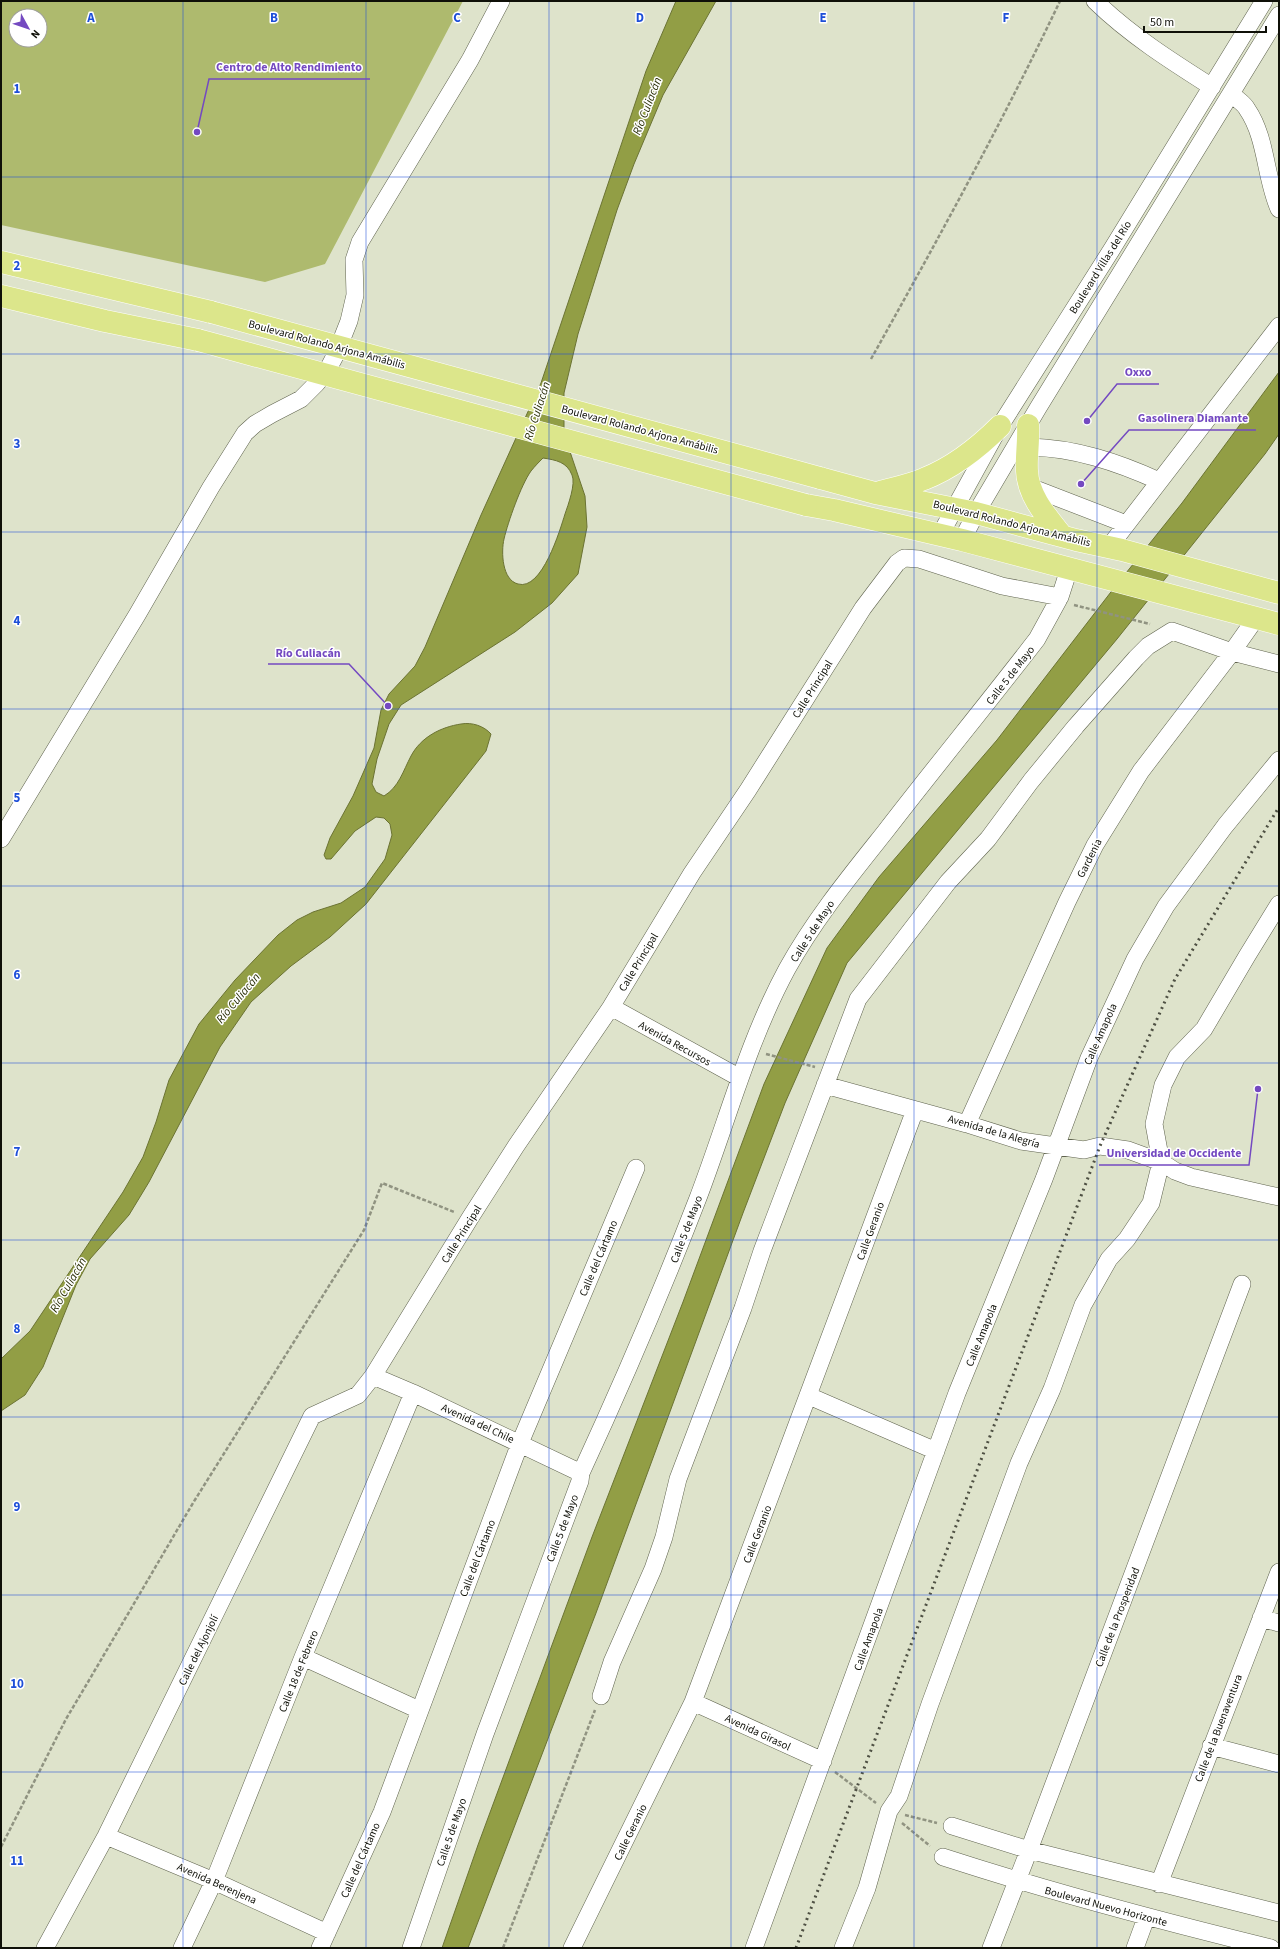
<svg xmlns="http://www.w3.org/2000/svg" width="1280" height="1949" viewBox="0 0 1280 1949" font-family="'Source Sans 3',sans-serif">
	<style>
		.green { fill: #aeba6e; fill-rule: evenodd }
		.water { fill: #929e45; stroke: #6b7333; fill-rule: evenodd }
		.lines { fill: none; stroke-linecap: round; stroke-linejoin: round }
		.minor-casing { stroke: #5f634e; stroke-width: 18 }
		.major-casing { stroke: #fff; stroke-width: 23 }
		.path { stroke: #909381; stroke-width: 2.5; stroke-dasharray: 4 2; stroke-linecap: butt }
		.minor { stroke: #fff; stroke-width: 17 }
		.major { stroke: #dce68b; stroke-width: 22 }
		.rail { stroke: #4e5043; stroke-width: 3; stroke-dasharray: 2 4; stroke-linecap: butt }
		.major-bridge-casing { stroke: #fff; stroke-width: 23; stroke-linecap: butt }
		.major-bridge { stroke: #dce68b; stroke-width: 22 }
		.grid { fill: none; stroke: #1d4ed8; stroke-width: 1; stroke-opacity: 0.55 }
		.labels { text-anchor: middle; stroke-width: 3; stroke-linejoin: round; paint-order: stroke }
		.street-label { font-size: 11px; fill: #0f1008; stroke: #fff }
		.water-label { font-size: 12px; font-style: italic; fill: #2c310a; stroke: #fff }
		.grid-label { font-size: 13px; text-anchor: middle; font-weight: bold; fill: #1d4ed8; stroke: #fff; stroke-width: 3; stroke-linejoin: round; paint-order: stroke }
		.leader { fill: none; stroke: #7449c1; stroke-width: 1.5 }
		.callout-dot { fill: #7449c1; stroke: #fff; stroke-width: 1.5 }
		.callout-label { font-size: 12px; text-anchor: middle; font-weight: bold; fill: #7449c1; stroke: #fff; stroke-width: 3; stroke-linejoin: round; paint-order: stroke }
	</style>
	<rect width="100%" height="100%" fill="#dee3cb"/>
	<path class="green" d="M1,1H463L325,264L265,282L1,225ZM16,16H40V40H16Z"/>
	<path class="water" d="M676,1H716L663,95L634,164L617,210L578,334L564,393V434L585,496L587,527L578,574L552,603L515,632L401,705L389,724L377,759L372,784L376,792L384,796C399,787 403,771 411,756C421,737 441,727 461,724C472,722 484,726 491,734L486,751L366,904L330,937L291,966L251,1002L220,1047L149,1182L129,1215L90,1259L76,1285L43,1367L25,1395L1,1411V1359L30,1331L123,1192L143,1157L156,1122L169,1080L199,1024L235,980L278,935L297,920L313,912L341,903L365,887L385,859L392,835L390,824L384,818L376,817L355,831L331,859H326L324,855L330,838L353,796L374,748L381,710L389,694L415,666L425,647L481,515L541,383L646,71ZM543,458C556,460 567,462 572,475C576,484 568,505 565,514C560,530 542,591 518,584C502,580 501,552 504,539C508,522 521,485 531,471C535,466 539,462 543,458Z
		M1279,372V434L1265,454L1117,639L847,963L785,1103L743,1213L596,1613L468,1948H442L478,1845L592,1537L683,1302L764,1084L827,948L879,877L997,740L1114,588L1182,503Z"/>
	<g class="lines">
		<defs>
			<path id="minor" d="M1095,1C1130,35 1171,61 1212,87
				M1232,94C1236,99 1244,103 1247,109C1267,138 1265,178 1279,209
				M1029,447C1075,448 1117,462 1159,481
				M1030,487L1126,524
				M940,535L1000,426L1112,249L1264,1
				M962,540L976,513L1038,408L1279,15
				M1109,547L1279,326
				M1,839L137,615L211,487L245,433L255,424L272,414L301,399L316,384L327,371L336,354L349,321L355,295L354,260L360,242L470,60L501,1
				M611,1007L740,1078
				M825,1085L967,1124L1021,1141L1084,1150L1100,1146L1128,1150L1161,1162L1175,1171L1191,1177L1279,1197
				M967,1124L1067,902L1095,845L1141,771L1232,652L1256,618
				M373,1376L413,1393L581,1473
				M809,1396L936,1451
				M1261,1618L1279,1623
				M303,1657L419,1710
				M601,1696L612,1662L653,1569L664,1537L678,1479L743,1308L762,1251L858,999L948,882L988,839L1031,781L1076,726L1136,658L1148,646L1172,631L1232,652L1279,664
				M693,1702L823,1761
				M1211,1746L1279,1764
				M952,1826L1029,1850L1279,1913
				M106,1836L214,1881L327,1933
				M943,1857C1051,1892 1160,1921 1271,1948
				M1159,1884L1279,1572
				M45,1948L106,1836L312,1416L358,1395L373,1376L470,1218L516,1146L611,1007L692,873L748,790L863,608L897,563L904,558L919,559L1002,586L1060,597
				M182,1948L214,1881L303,1657L413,1393
				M320,1948L382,1812L520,1443L636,1168
				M411,1948L485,1734L580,1481L581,1473C623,1382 662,1291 698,1198C727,1122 748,1041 787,969C814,920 850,876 885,832C935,767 987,704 1037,639L1060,597L1069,569
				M572,1948L693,1702L915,1110
				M754,1948L957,1393L1044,1179L1089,1058L1135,959L1166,906L1225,826L1279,760
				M843,1948L867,1888L889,1811L899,1796L930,1704L1019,1463L1052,1389L1083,1305L1109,1259L1127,1239L1151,1203L1161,1162L1154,1124L1163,1085L1177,1057L1204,1029L1247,956L1279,904
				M991,1948L1029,1850L1242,1284
				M1135,1948L1146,1918"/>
			<path id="major" d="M1,262L211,312
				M1,296L105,321L198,340
				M1028,425C1029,440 1026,457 1027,471C1028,496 1047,517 1062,536
				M820,478L875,493L976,513L1076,540L1122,550L1279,593
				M880,492C894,488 910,485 924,479C952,468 979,447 1000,426
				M806,505L834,510L962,540L1279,624"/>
		</defs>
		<use href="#minor" class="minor-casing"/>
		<use href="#major" class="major-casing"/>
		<path class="path" d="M871,359C937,241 1002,123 1060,1
			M1074,605L1150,624
			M766,1054L815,1067
			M835,1772L876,1803
			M905,1815L937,1823
			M902,1823L930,1846
			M1,1847L66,1719L88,1682L193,1503L364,1230L382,1183L454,1212
			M503,1948L595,1710"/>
		<use href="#minor" class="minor"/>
		<use href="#major" class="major"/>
		<path class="rail" d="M796,1948L1100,1146L1175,979L1279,807"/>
		<defs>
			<path id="major-bridge" d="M211,312L820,478
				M198,340L806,505"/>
		</defs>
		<use href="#major-bridge" class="major-bridge-casing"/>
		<use href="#major-bridge" class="major-bridge"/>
	</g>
	<path class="grid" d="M183,1V1948M366,1V1948M549,1V1948M731,1V1948M914,1V1948M1097,1V1948M1,177H1279M1,354H1279M1,532H1279M1,709H1279M1,886H1279M1,1063H1279M1,1240H1279M1,1417H1279M1,1595H1279M1,1772H1279"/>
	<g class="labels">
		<g class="street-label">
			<text transform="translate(1100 267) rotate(-58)" y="4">Boulevard Villas del Río</text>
			<text transform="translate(327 344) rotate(15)" y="4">Boulevard Rolando Arjona Amábilis</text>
			<text transform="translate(640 429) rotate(15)" y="4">Boulevard Rolando Arjona Amábilis</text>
			<text transform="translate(1012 523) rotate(14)" y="4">Boulevard Rolando Arjona Amábilis</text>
			<text transform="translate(1010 675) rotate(-52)" y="4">Calle 5 de Mayo</text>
			<text transform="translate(812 689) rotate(-58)" y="4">Calle Principal</text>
			<text transform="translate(1089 858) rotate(-63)" y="4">Gardenia</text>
			<text transform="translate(812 931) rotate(-57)" y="4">Calle 5 de Mayo</text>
			<text transform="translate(638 962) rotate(-59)" y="4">Calle Principal</text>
			<text transform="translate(1100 1034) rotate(-66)" y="4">Calle Amapola</text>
			<text transform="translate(675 1043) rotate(29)" y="4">Avenida Recursos</text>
			<text transform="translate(994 1131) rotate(16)" y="4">Avenida de la Alegría</text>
			<text transform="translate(686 1229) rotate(-69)" y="4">Calle 5 de Mayo</text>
			<text transform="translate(870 1231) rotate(-70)" y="4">Calle Geranio</text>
			<text transform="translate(461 1234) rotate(-58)" y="4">Calle Principal</text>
			<text transform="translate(598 1258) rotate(-67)" y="4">Calle del Cártamo</text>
			<text transform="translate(981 1335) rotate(-68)" y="4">Calle Amapola</text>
			<text transform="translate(478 1423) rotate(25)" y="4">Avenida del Chile</text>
			<text transform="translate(562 1528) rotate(-69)" y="4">Calle 5 de Mayo</text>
			<text transform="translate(757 1534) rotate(-69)" y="4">Calle Geranio</text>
			<text transform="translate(477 1558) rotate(-69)" y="4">Calle del Cártamo</text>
			<text transform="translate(1117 1617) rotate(-69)" y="4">Calle de la Prosperidad</text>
			<text transform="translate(868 1639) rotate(-70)" y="4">Calle Amapola</text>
			<text transform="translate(198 1650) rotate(-64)" y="4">Calle del Ajonjolí</text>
			<text transform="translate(298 1671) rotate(-68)" y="4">Calle 18 de Febrero</text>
			<text transform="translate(1218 1728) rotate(-69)" y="4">Calle de la Buenaventura</text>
			<text transform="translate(758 1732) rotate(25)" y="4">Avenida Girasol</text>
			<text transform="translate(451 1832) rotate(-71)" y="4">Calle 5 de Mayo</text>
			<text transform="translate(630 1832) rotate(-64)" y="4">Calle Geranio</text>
			<text transform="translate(360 1860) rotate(-66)" y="4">Calle del Cártamo</text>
			<text transform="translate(217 1883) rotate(24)" y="4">Avenida Berenjena</text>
			<text transform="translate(1106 1906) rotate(15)" y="4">Boulevard Nuevo Horizonte</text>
		</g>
		<g class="water-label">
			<text transform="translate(647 106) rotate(-69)" y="4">Río Culiacán</text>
			<text transform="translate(537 411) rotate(-72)" y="4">Río Culiacán</text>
			<text transform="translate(238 998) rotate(-50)" y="4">Río Culiacán</text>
			<text transform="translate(68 1285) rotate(-60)" y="4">Río Culiacán</text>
		</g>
	</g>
	<g class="grid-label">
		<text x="91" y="22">A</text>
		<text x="274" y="22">B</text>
		<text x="457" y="22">C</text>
		<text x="640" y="22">D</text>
		<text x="823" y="22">E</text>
		<text x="1006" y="22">F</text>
		<text x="17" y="93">1</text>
		<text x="17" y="270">2</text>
		<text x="17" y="448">3</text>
		<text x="17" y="625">4</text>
		<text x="17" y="802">5</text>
		<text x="17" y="979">6</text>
		<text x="17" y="1156">7</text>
		<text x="17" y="1333">8</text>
		<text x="17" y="1511">9</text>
		<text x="17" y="1688">10</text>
		<text x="17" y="1865">11</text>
	</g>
	<path class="leader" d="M197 132L209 79H370M1087 421L1117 384H1159M1081 484L1129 430H1256M388 706L349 664H268M1258 1089L1249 1165H1099"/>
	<g class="callout-dot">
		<circle cx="197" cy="132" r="4"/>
		<circle cx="1087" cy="421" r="4"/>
		<circle cx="1081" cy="484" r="4"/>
		<circle cx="388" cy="706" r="4"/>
		<circle cx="1258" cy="1089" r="4"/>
	</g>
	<g class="callout-label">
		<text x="289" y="71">Centro de Alto Rendimiento</text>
		<text x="1138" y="376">Oxxo</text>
		<text x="1193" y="422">Gasolinera Diamante</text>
		<text x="308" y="657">Río Culiacán</text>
		<text x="1174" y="1157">Universidad de Occidente</text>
	</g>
	<rect width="1280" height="1949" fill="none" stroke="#0f1008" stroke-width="4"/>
	<g transform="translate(28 28) rotate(130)"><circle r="19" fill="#ffffff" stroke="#9f9f9c"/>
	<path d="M0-3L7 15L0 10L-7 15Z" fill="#7449c1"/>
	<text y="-6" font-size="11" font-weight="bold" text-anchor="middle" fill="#0f1008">N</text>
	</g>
	<path d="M1144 26v6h122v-6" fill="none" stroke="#0f1008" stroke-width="2"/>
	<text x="1150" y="26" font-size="12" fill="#0f1008" stroke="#ffffff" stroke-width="3" paint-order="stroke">50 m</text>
</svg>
